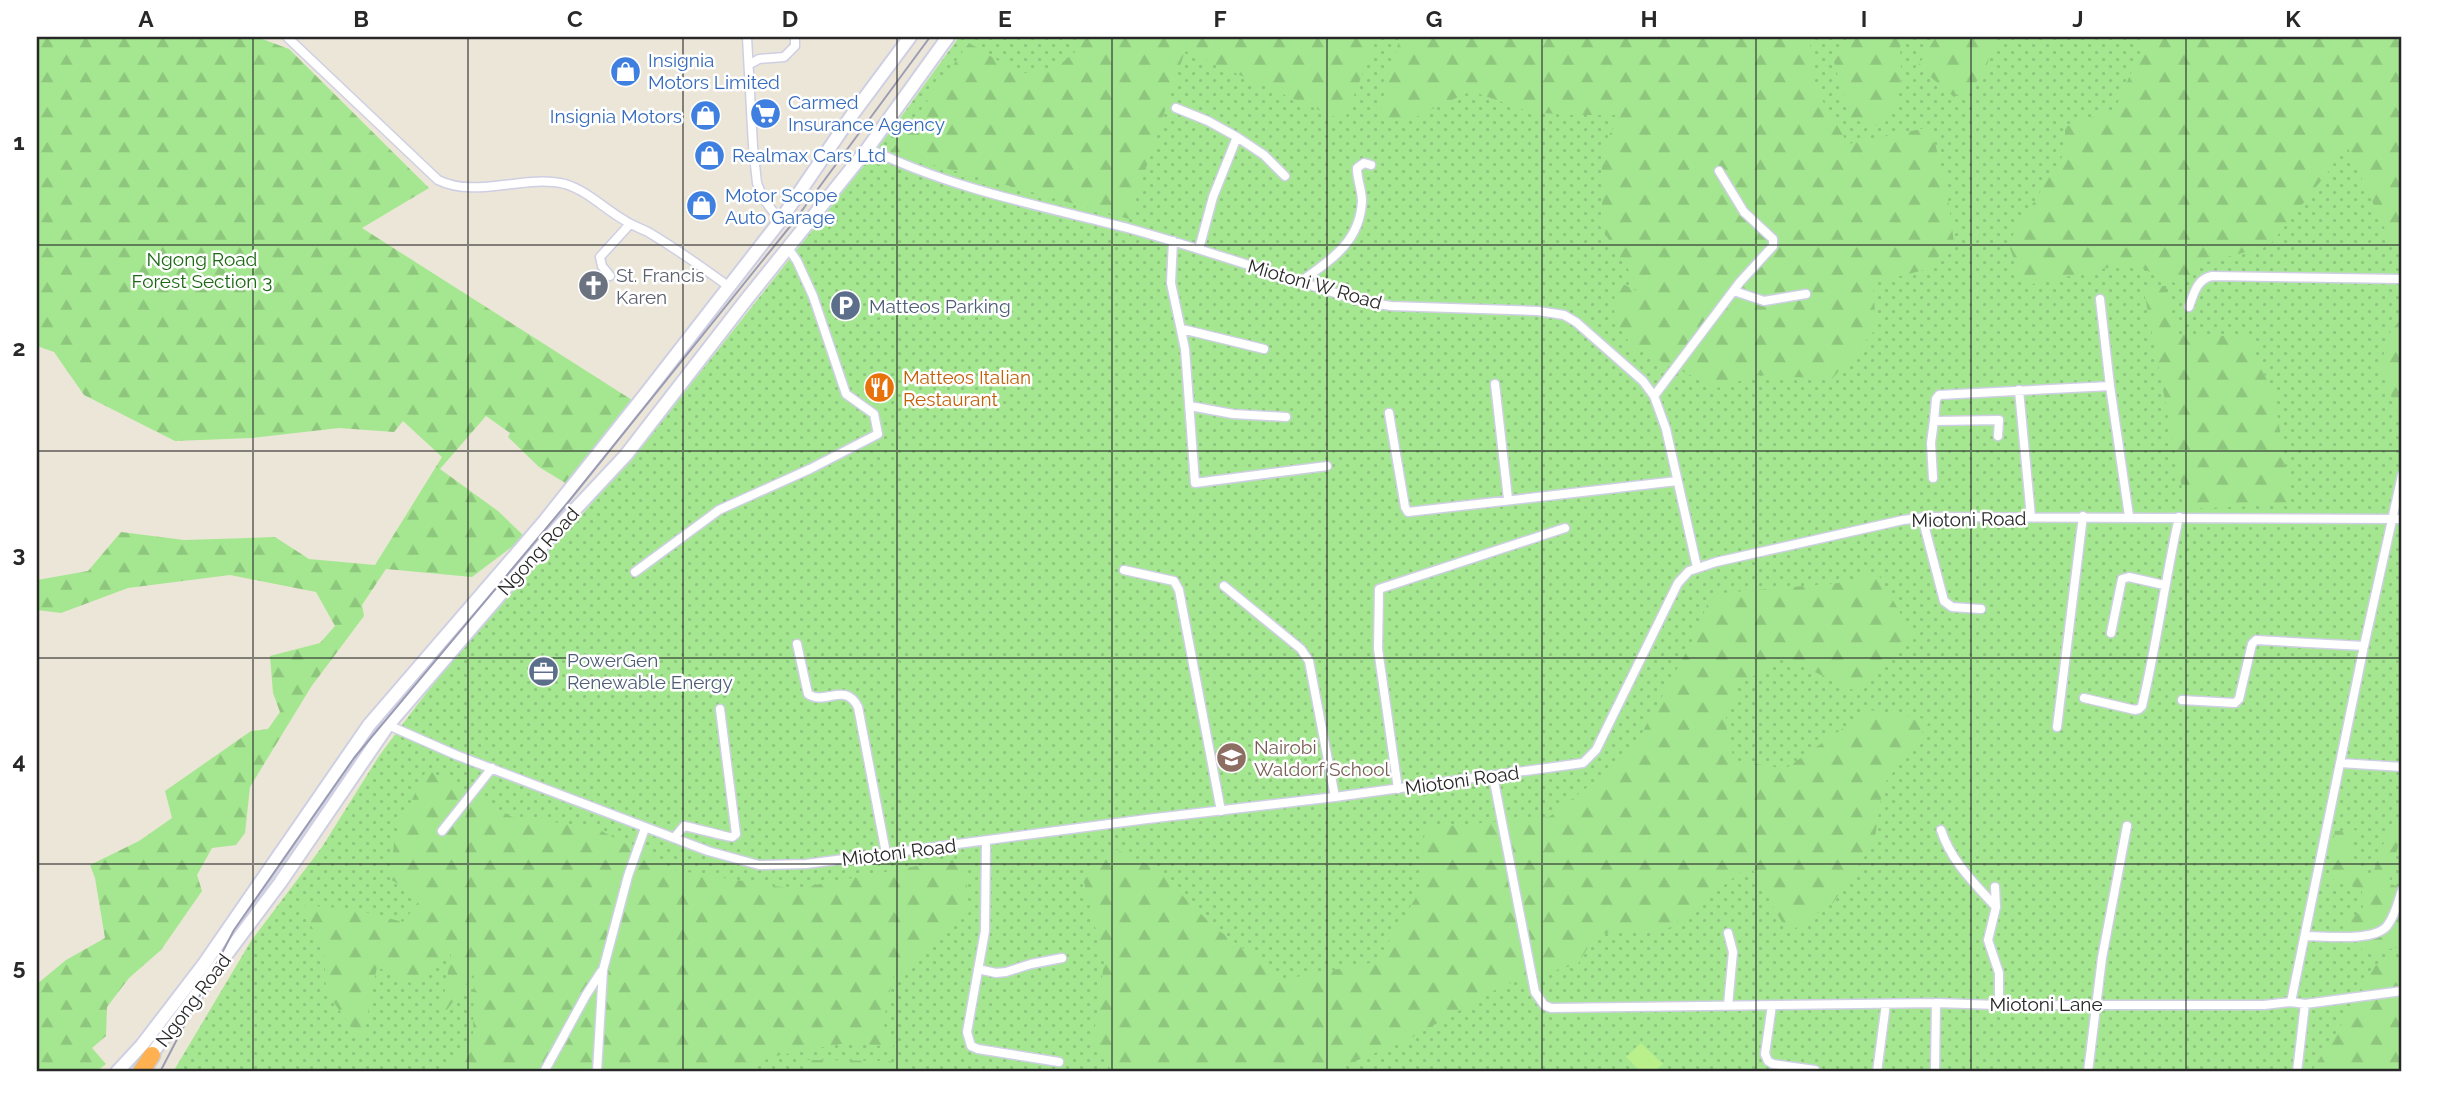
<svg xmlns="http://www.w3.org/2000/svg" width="2439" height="1109" viewBox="0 0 2439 1109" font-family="Raleway,sans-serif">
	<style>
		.grass { fill: url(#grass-dots) }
		.forest { fill: url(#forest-firs) }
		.pitch { fill: #b9f08b }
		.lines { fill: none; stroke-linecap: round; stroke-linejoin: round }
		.street-casing { stroke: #cecfe3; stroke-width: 11 }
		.secondary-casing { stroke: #cecfe3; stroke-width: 16 }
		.highway-casing { stroke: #cbcbcb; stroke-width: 19 }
		.street { stroke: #fff; stroke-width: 8 }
		.secondary { stroke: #fff; stroke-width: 12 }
		.highway { stroke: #ffb050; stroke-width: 16 }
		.tram { stroke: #9b9cb4; stroke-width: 2 }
		.grid { fill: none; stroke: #282828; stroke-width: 2; stroke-opacity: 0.55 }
		.labels { text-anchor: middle; stroke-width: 5; stroke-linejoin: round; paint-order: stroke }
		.shop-label { font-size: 19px; fill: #366cbe; stroke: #fff; text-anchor: start }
		.park-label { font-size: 19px; fill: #1c6914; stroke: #fff }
		.worship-label { font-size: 19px; fill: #5b616d; stroke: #fff; text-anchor: start }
		.street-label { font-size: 19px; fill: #282828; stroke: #fff }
		.service-label { font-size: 19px; fill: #4e5e75; stroke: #fff; text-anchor: start }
		.food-label { font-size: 19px; fill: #c56008; stroke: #fff; text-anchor: start }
		.education-label { font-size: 19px; fill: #785e54; stroke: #fff; text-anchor: start }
		.neatline { fill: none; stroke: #282828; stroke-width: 2.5 }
		.grid-label { font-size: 23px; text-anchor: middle; font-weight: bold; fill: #282828 }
	</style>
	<defs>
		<pattern id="grass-dots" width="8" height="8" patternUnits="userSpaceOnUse" patternTransform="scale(1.75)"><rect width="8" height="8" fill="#a4e790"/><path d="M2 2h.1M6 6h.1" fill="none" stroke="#8dc67c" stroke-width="1.8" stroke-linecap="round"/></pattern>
		<pattern id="forest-firs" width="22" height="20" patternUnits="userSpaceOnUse" patternTransform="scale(1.75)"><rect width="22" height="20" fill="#a4e790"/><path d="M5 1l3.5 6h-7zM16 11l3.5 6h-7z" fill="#8dc67c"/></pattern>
	</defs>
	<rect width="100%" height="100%" fill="#ece6d8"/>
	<path class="grass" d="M959,37H2402V1072H173L251,941L322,847L379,756L414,709L469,638L579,518L657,427L893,128Z"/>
	<path class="forest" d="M37,37H257L289,49L429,188L362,228L632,400L567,484L539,467L508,437L510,433L486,416L440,469L498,511L525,537L472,577L386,569L362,605L364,616L311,687L250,787L245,833L236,845L212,848L197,875L202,891L161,950L129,978L107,1007L106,1036L92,1048L106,1064L96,1072H37V984L66,960L105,938L95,878L90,865L139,841L172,818L165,791L251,731L268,729L280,712L273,693L270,656L320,643L335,626L316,592L230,575L128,588L61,613L37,610V580L88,571L121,532L184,540L275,537L309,559L375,565L442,457L403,421L394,432L339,428L251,438L175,441L84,395L54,352L37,346Z
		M1078,37H1377L1344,121L1185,51L1129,219L890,153L969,43L1020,74L1056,68L1076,51Z
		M1401,37H1810L1812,83L1848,144L1931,127L1947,191L1954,243L1924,270L1873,283L1876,329L1832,379L1759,375L1717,388L1632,347L1614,318L1615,280L1645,295L1600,226L1603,194L1601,149L1621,115H1572L1530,112L1471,91L1414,118L1379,120L1389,69Z
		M1850,37H1914L1900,46L1902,88L1883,127L1850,119L1834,62Z
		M1936,37H1996L1983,77L1954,97L1918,66Z
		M2147,37H2402V248L2392,245L2346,144L2328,172L2269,246L2199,264L2184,287L2130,263L2024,286L2008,243L2065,152V127L2115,109Z
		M2143,286H2166L2177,334L2249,337L2275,399L2291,504L2186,509Z
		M2402,318V425L2381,369L2387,336Z
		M1877,572L1911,632L1855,691L1783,657L1738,686L1725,721L1734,760L1785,769L1869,710L1931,720L1883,786L1874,843L1833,903L1788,933L1750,865L1669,928L1596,934L1578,964L1504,985L1411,1038L1329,1072H1112L1093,1041L1104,963L1082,874L1115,849L1156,869L1214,927L1285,979L1376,962L1420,891L1425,828L1549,817L1631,753L1695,636L1711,594L1839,583Z
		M427,769L512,817L594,827L674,870L794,889L965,857L969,913L893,977L883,1023L894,1048L851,1042L770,1057L748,1072H443L473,1038L474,974L440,1019L453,943L415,985L377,967L362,1043L326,991L324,949L300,905L353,909L403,922L421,898L390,879L395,835Z
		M2402,812V829L2389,883L2402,889V947L2365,953L2341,923L2363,911L2362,890L2332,879L2331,854L2335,831L2363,830L2350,845L2351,865L2372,876L2384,842Z
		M2398,957L2402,969V1072H2311L2343,1022L2373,966Z
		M807,1060L889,1061L916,1072H801Z"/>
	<path class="pitch" d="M1641,1043L1663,1064L1653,1072H1641L1626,1057Z"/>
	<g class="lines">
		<defs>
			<path id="street" d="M287,37L438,180C476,199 524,174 565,184C586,190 605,209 624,220C631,225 640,228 648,232C675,248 702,267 728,286
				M747,37L753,146L757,183L763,198L780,221
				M750,64L759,59L784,57L795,46V37
				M1176,108L1208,121L1237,137L1213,197L1199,249
				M1237,137L1264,155L1285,176
				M868,148C951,189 1042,206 1131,229C1210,251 1286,278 1364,302L1391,306L1538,311L1564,315L1576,322L1643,381L1654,396L1666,429L1697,567
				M1173,241L1171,283L1185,349L1195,483L1327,466
				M610,276L602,266L600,257L630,224
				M1300,282C1331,260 1360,242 1362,201C1362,190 1357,180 1357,168L1364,163L1371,165
				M1734,291L1764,301L1806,294
				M2100,299L2110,386L2129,516
				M2189,307C2194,293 2197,279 2212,276L2402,279
				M1182,329L1264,349
				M1495,384L1508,499
				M2019,390L2031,517
				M1654,396L1740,282L1773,246V239L1744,212L1719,171
				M1190,406L1233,414L1286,417
				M1389,413L1405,507L1408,512L1677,481
				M1998,436L1999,420L1934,421L1936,399L1939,395L2110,386
				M1933,478L1931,443L1934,421
				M1922,517L1944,601L1952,607L1981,609
				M1124,570L1174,581L1179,590L1221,811
				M635,572L719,510L810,469L878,434L874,414L846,394L813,296L797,261L788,248
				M1224,586L1301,649L1309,661L1335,797
				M2111,633L2122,579L2129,577L2164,585
				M797,644L808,694C825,706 845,681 858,707L886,853
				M2084,698L2135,710L2139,709L2142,706C2157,643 2165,580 2179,517
				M2182,700L2235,703L2239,699L2252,644L2256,640L2364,646
				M388,725L456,755L708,851L759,865L806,864L1147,819L1335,797L1583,763L1596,750L1678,583L1689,571L1716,562L1903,520L1929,517L2402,519
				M2057,727L2083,516
				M2340,763L2402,767
				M1493,776L1535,992L1544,1005L1551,1008L1936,1003L1999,1005H2264L2291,1002L2364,646L2402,475
				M1398,789L1378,649L1379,589L1565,528
				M1941,830C1951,861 1974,883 1996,907
				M442,831L492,768
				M674,838L684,826C692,827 729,838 732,837C733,837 735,835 736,834L720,709
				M986,841L985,931L967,1032L971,1046L978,1049L1059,1062
				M1995,887L1996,907L1988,940L1999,973V1005
				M2305,936C2325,936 2374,942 2387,926C2395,916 2398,902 2402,890
				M978,969L996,973L1006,972L1031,964L1062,958
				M2291,1002L2305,1004L2402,991
				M1728,1005L1733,952L1728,933
				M1772,1005L1765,1054L1768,1061L1773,1064L1815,1070
				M544,1072L586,995L601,972
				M597,1072L603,970L628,876L645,828
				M1877,1072L1886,1004
				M1935,1072L1936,1003
				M2088,1072L2102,958L2127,826
				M2297,1072L2305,1004"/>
			<path id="secondary" d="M148,1059L280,883L388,725L553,533L626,455L746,300L868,148L948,37
				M117,1072L142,1045L204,964L369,725L543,523L644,396L780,221L852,115L910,37"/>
			<path id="highway" d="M141,1072L152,1055"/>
		</defs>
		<use href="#street" class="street-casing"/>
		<use href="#secondary" class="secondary-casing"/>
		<use href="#highway" class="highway-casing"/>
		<use href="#street" class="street"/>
		<use href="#secondary" class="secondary"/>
		<use href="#highway" class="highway"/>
		<path class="tram" d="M160,1072L234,930L354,758L569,501L792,224L930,37"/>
	</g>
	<path class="grid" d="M253,37V1072M468,37V1072M683,37V1072M897,37V1072M1112,37V1072M1327,37V1072M1542,37V1072M1756,37V1072M1971,37V1072M2186,37V1072M37,245H2402M37,451H2402M37,658H2402M37,864H2402"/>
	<defs>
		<symbol id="shop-disc" viewBox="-11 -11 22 22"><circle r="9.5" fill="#3f7fe0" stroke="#fff"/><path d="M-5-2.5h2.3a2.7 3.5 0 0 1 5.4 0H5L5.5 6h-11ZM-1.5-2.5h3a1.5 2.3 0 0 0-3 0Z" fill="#fff"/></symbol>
		<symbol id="supermarket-disc" viewBox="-11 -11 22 22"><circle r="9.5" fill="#3f7fe0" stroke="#fff"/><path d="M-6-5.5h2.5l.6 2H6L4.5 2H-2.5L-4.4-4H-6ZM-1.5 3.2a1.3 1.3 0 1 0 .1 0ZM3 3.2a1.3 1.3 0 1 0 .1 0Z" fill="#fff"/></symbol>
		<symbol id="church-disc" viewBox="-11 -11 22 22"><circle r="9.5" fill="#6b7280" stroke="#fff"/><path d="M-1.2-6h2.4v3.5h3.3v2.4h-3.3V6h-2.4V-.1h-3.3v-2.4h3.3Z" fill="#fff"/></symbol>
		<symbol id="parking-disc" viewBox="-11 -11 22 22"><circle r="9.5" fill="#5c6f8a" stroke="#fff"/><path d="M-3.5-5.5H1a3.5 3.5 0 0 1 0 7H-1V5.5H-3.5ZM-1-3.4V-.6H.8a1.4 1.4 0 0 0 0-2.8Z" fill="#fff"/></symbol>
		<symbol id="restaurant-disc" viewBox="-11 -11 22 22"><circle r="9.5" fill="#e8710a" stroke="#fff"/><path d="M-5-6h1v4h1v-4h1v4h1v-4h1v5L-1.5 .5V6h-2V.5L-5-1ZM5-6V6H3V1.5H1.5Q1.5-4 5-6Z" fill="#fff"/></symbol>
		<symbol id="office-disc" viewBox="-11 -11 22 22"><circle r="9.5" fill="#5c6f8a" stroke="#fff"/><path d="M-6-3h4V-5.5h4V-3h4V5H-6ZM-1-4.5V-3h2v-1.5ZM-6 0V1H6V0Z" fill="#fff"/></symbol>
		<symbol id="school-disc" viewBox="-11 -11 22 22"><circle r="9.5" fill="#8d6e63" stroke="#fff"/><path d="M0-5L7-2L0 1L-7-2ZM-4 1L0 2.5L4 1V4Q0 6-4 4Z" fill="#fff"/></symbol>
	</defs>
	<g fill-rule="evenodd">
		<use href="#shop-disc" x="608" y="54" width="35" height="35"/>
		<use href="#supermarket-disc" x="748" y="96" width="35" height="35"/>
		<use href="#shop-disc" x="688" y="98" width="35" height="35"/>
		<use href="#shop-disc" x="692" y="138" width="35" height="35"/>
		<use href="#shop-disc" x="684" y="188" width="35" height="35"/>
		<use href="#church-disc" x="576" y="268" width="35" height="35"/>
		<use href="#parking-disc" x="828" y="288" width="35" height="35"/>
		<use href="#restaurant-disc" x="862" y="370" width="35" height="35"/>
		<use href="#office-disc" x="526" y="654" width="35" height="35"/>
		<use href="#school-disc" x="1214" y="740" width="35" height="35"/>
	</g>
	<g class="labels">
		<g class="shop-label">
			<text x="648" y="67">Insignia<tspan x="648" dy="22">Motors Limited</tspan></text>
			<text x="788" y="109">Carmed<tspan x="788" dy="22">Insurance Agency</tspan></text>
			<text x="682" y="123" text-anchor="end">Insignia Motors</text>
			<text x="732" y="162">Realmax Cars Ltd</text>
			<text x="725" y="202">Motor Scope<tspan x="725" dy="22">Auto Garage</tspan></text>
		</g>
		<g class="park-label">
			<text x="202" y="266">Ngong Road<tspan x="202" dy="22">Forest Section 3</tspan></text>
		</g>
		<g class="worship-label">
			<text x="616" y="282">St. Francis<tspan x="616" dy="22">Karen</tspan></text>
		</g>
		<g class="street-label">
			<text transform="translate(1315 284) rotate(16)" y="7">Miotoni W Road</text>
			<text transform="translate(1969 519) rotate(-1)" y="7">Miotoni Road</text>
			<text transform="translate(538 551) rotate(-48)" y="7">Ngong Road</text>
			<text transform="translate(1462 780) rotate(-8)" y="7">Miotoni Road</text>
			<text transform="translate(899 852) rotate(-7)" y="7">Miotoni Road</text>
			<text transform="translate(193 1000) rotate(-53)" y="7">Ngong Road</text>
			<text x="2046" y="1011">Miotoni Lane</text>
		</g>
		<g class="service-label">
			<text x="869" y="313">Matteos Parking</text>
			<text x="567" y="667">PowerGen<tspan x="567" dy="22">Renewable Energy</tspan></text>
		</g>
		<g class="food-label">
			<text x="903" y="384">Matteos Italian<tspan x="903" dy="22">Restaurant</tspan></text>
		</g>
		<g class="education-label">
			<text x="1254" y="754">Nairobi<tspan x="1254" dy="22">Waldorf School</tspan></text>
		</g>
	</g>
	<rect width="2439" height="1109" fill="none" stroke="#ffffff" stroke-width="77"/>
	<rect x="38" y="38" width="2362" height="1032" class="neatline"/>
	<g class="grid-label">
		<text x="146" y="27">A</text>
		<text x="361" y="27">B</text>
		<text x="575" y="27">C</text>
		<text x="790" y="27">D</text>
		<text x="1005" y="27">E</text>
		<text x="1220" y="27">F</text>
		<text x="1434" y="27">G</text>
		<text x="1649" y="27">H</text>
		<text x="1864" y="27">I</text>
		<text x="2078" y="27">J</text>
		<text x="2293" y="27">K</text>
		<text x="19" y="150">1</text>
		<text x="19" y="356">2</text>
		<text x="19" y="562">3</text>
		<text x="19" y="769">4</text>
		<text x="19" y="975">5</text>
	</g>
</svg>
